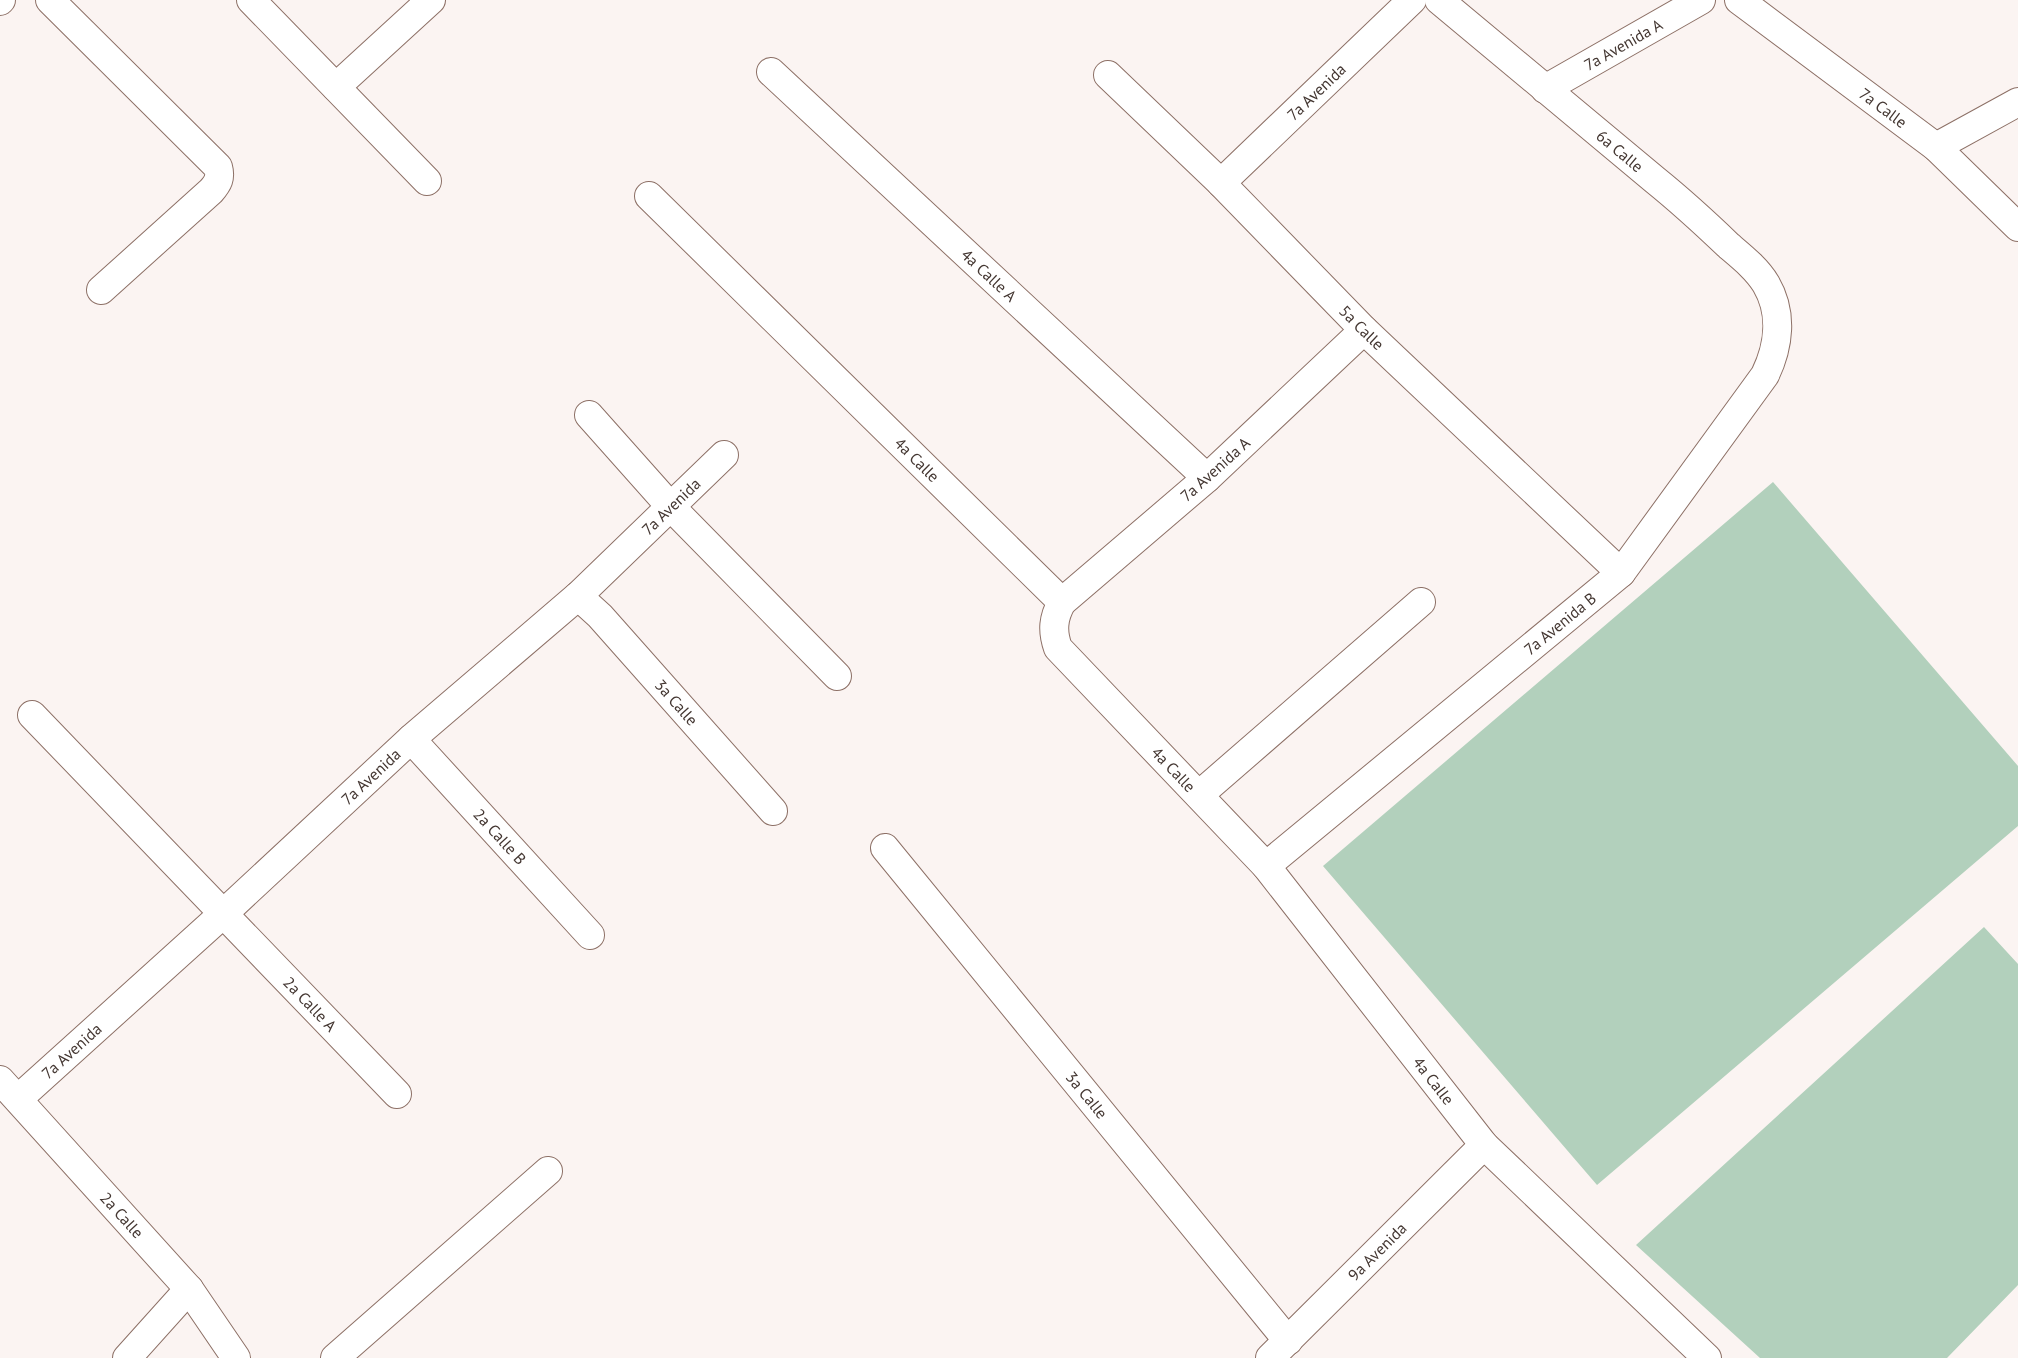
<svg xmlns="http://www.w3.org/2000/svg" width="2018" height="1358" viewBox="0 0 2018 1358" font-family="'PT Sans',sans-serif">
	<style>
		.green { fill: #b2d0bc }
		.lines { fill: none; stroke-linecap: round; stroke-linejoin: round }
		.minor-casing { stroke: #8d7066; stroke-width: 30 }
		.minor { stroke: #fff; stroke-width: 28 }
		.labels { text-anchor: middle; stroke-width: 4.5; stroke-linejoin: round; paint-order: stroke }
		.street-label { font-size: 16px; fill: #443732; stroke: #fff }
	</style>
	<rect width="100%" height="100%" fill="#fbf4f2"/>
	<path class="green" d="M1773,482L2018,766V826L1597,1185L1323,866Z
		M1984,927L2018,964V1285L1947,1358H1760L1636,1245Z"/>
	<g class="lines">
		<defs>
			<g id="minor">
				<path d="M50,0L218,167C221,178 218,183 211,191L101,290"/>
				<path d="M251,0L427,181"/>
				<path id="s1" d="M1739,0L1936,147L2018,227"/>
				<path d="M0,1L1,0"/>
				<path id="s2" d="M771,72L1207,478"/>
				<path id="s3" d="M1108,75L1221,183L1364,330L1621,573"/>
				<path d="M336,87L431,0"/>
				<path id="s4" d="M1545,89L1701,0"/>
				<path d="M1936,147L2018,102"/>
				<path id="s5" d="M1221,183L1412,0"/>
				<path id="s6" d="M649,196L1062,602"/>
				<path id="s7" d="M1364,330L1207,478L1062,602C1053,618 1052,631 1058,648L1266,866L1484,1145L1707,1358"/>
				<path d="M589,415L670,506L837,676"/>
				<path id="s8" d="M578,596L600,616L773,811"/>
				<path id="s9" d="M32,715L397,1094"/>
				<path id="s10" d="M411,739L590,935"/>
				<path d="M1199,795L1421,602"/>
				<path id="s11" d="M885,848L1288,1341"/>
				<path id="s12" d="M1266,866L1621,573L1765,375C1779,346 1783,313 1766,284C1757,269 1742,257 1729,246C1705,223 1681,201 1655,180C1583,120 1511,60 1439,0"/>
				<path id="s13" d="M0,1080L189,1289L236,1358"/>
				<path id="s14" d="M18,1099L224,913L411,739L578,596L724,455"/>
				<path d="M127,1358L189,1289"/>
				<path d="M335,1358L548,1171"/>
				<path id="s15" d="M1270,1358L1484,1145"/>
			</g>
		</defs>
		<use href="#minor" class="minor-casing"/>
		<use href="#minor" class="minor"/>
	</g>
	<g class="labels">
		<g class="street-label">
			<text dy="6" stroke="none"><textPath href="#s4" startOffset="90">7a Avenida A</textPath></text>
			<text dy="6" stroke="none"><textPath href="#s5" startOffset="132">7a Avenida</textPath></text>
			<text dy="6" stroke="none"><textPath href="#s1" startOffset="180">7a Calle</textPath></text>
			<text transform="translate(1620 151) rotate(40)" y="6">6a Calle</text>
			<text dy="6" stroke="none"><textPath href="#s2" startOffset="298">4a Calle A</textPath></text>
			<text dy="6" stroke="none"><textPath href="#s3" startOffset="358">5a Calle</textPath></text>
			<text dy="6" stroke="none"><textPath href="#s6" startOffset="376">4a Calle</textPath></text>
			<text transform="translate(1215 469) rotate(-42)" y="6">7a Avenida A</text>
			<text dy="6" stroke="none"><textPath href="#s14" startOffset="882">7a Avenida</textPath></text>
			<text dy="6" stroke="none"><textPath href="#s12" startOffset="381">7a Avenida B</textPath></text>
			<text dy="6" stroke="none"><textPath href="#s8" startOffset="145">3a Calle</textPath></text>
			<text dy="6" stroke="none"><textPath href="#s7" startOffset="622">4a Calle</textPath></text>
			<text dy="6" stroke="none"><textPath href="#s14" startOffset="478">7a Avenida</textPath></text>
			<text dy="6" stroke="none"><textPath href="#s10" startOffset="132">2a Calle B</textPath></text>
			<text dy="6" stroke="none"><textPath href="#s9" startOffset="401">2a Calle A</textPath></text>
			<text dy="6" stroke="none"><textPath href="#s14" startOffset="72">7a Avenida</textPath></text>
			<text dy="6" stroke="none"><textPath href="#s7" startOffset="1028">4a Calle</textPath></text>
			<text dy="6" stroke="none"><textPath href="#s11" startOffset="319">3a Calle</textPath></text>
			<text dy="6" stroke="none"><textPath href="#s13" startOffset="182">2a Calle</textPath></text>
			<text dy="6" stroke="none"><textPath href="#s15" startOffset="151">9a Avenida</textPath></text>
		</g>
	</g>
</svg>
